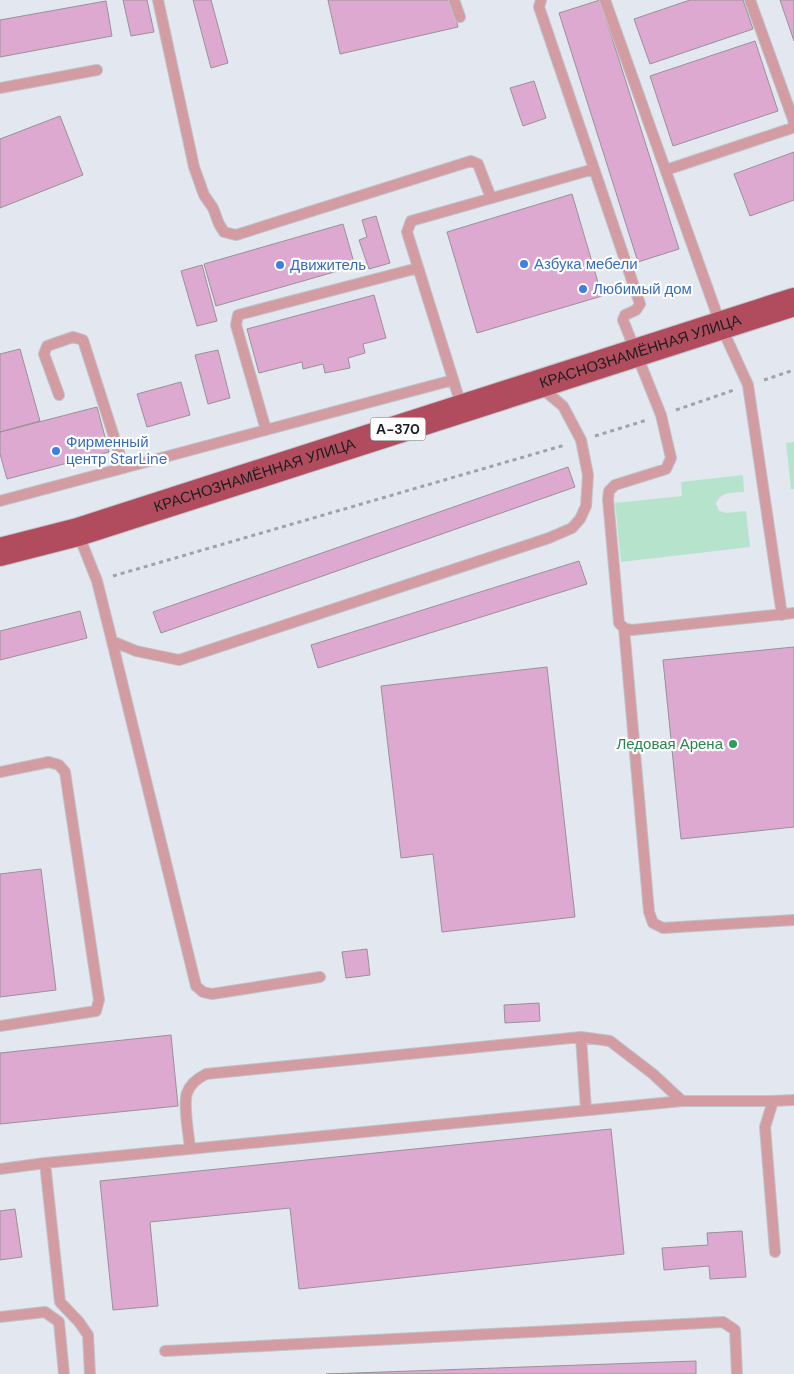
<svg xmlns="http://www.w3.org/2000/svg" width="794" height="1374" viewBox="0 0 794 1374" font-family="'DM Sans',sans-serif">
	<style>
		.green { fill: #b6e3cc }
		.building { fill: #dea9d1; stroke: #999196 }
		.lines { fill: none; stroke-linecap: round; stroke-linejoin: round }
		.service-casing { stroke: #bfc3ca; stroke-width: 12 }
		.trunk-casing { stroke: #bfc3ca; stroke-width: 30 }
		.path { stroke: #9fa2a8; stroke-width: 3; stroke-dasharray: 4 4; stroke-linecap: butt }
		.service { stroke: #d29ca2; stroke-width: 10 }
		.trunk { stroke: #b14c5e; stroke-width: 28 }
		.shop-dot { fill: #3f7fe0; stroke: #fff; stroke-width: 2 }
		.leisure-dot { fill: #2e9e5b; stroke: #fff; stroke-width: 2 }
		.labels { text-anchor: middle; stroke-width: 4.5; stroke-linejoin: round; paint-order: stroke }
		.shield { fill: #fff; stroke: #606163; stroke-width: 1 }
		.shield-label { font-size: 14px; font-weight: bold; fill: #1c1d20 }
		.shop-label { font-size: 15px; fill: #366cbe; stroke: #fff; text-anchor: start }
		.street-label { font-size: 15px; fill: #1c1d20; stroke: #fff }
		.leisure-label { font-size: 15px; fill: #27864d; stroke: #fff; text-anchor: end }
	</style>
	<rect width="100%" height="100%" fill="#e3e7ef"/>
	<path class="green" d="M794,442V489H791L786,443Z
		M743,475L744,492C733,493 720,491 716,504L719,511L727,513L746,511L750,547L621,562L615,503L682,496L681,482Z"/>
	<path class="building" d="M123,0H147L154,32L131,36Z
		M193,0H211L228,63L211,68Z
		M328,0H452L458,27L340,54Z
		M600,0L679,249L638,262L559,13Z
		M690,0H743L753,29L650,64L634,19Z
		M780,0H794V41Z
		M106,1L112,36L0,57V20Z
		M755,41L778,111L673,146L650,76Z
		M534,81L546,118L523,126L510,88Z
		M60,116L83,175L0,208V139Z
		M794,152V200L750,216L734,174Z
		M572,194L602,296L477,333L447,232Z
		M376,216L390,263L369,269L359,240L367,237L362,220Z
		M343,224L355,266L216,306L204,264Z
		M202,265L217,321L197,326L181,271Z
		M374,295L386,338L363,344L365,353L348,358L350,368L325,373L323,364L303,369L302,362L259,373L247,329Z
		M20,349L40,421L0,432V354Z
		M218,350L230,398L208,404L195,355Z
		M181,382L190,415L147,427L137,394Z
		M97,407L109,452L7,479L0,454V432Z
		M568,467L575,487L161,633L153,612Z
		M579,561L587,584L318,668L311,645Z
		M80,611L87,638L0,660V631Z
		M794,647V827L681,839L663,660Z
		M547,667L575,917L442,932L433,854L401,858L381,686Z
		M41,869L56,990L0,997V874Z
		M367,949L370,975L346,978L342,952Z
		M539,1003L540,1021L505,1023L504,1005Z
		M171,1035L178,1106L0,1124V1053Z
		M611,1129L624,1254L299,1289L290,1208L150,1222L158,1306L113,1310L100,1181Z
		M15,1209L22,1257L0,1260V1211Z
		M742,1231L746,1277L710,1279L709,1266L664,1270L662,1248L708,1245L707,1233Z
		M696,1361V1374H326Z"/>
	<g class="lines">
		<defs>
			<path id="service" d="M158,0L194,167L204,195L213,208L219,224L224,232L236,235L471,161L478,164L491,198
				M454,0L460,17
				M541,0L539,7L640,304L636,310L625,315L623,320L661,415L671,458L666,469L615,485L609,491L608,499L619,623L624,628L632,630L794,613
				M605,0L721,326L748,385L782,615
				M750,0L794,122
				M0,88L97,70
				M666,170L792,128L794,122
				M59,395L44,354L47,346L73,337L83,340L124,468
				M462,408L407,232L411,221L594,169
				M266,430L236,325L238,315L418,268
				M0,501L453,380
				M78,533L97,581L112,641L136,651L179,660L549,538L572,528L580,519L586,506L588,475L581,440L563,406L540,387
				M624,628L649,912L653,923L663,928L794,920
				M112,641L196,986L203,992L212,994L320,977
				M0,772L49,762L59,765L65,772L99,1000L96,1011L0,1026
				M586,1110L581,1037L610,1041L653,1074L682,1101
				M190,1149C189,1135 183,1105 187,1093C190,1084 198,1078 206,1074L581,1037
				M45,1163L60,1302L79,1322L88,1335L90,1374
				M0,1169L45,1163L682,1101H773
				M775,1252L765,1127L773,1101L794,1100
				M0,1317L45,1312L59,1322L64,1374
				M165,1351L723,1322L735,1330L737,1374"/>
			<g id="trunk">
				<path id="s1" d="M0,552L78,532L794,302"/>
			</g>
		</defs>
		<use href="#service" class="service-casing"/>
		<use href="#trunk" class="trunk-casing"/>
		<path class="path" d="M764,380L794,370
			M676,410L734,390
			M595,436L647,420
			M113,576L565,445"/>
		<use href="#service" class="service"/>
		<use href="#trunk" class="trunk"/>
	</g>
	<g class="shop-dot">
		<circle cx="524" cy="264" r="5"/>
		<circle cx="280" cy="265" r="5"/>
		<circle cx="583" cy="289" r="5"/>
		<circle cx="56" cy="451" r="5"/>
	</g>
	<circle class="leisure-dot" cx="733" cy="744" r="5"/>
	<g class="labels">
		<rect class="shield" x="370.5" y="417.5" width="55" height="23" rx="4"/>
		<g class="shield-label">
			<text x="398" y="434">А-370</text>
		</g>
		<g class="shop-label">
			<text x="534" y="269">Азбука мебели</text>
			<text x="290" y="270">Движитель</text>
			<text x="593" y="294">Любимый дом</text>
			<text x="66" y="447">Фирменный<tspan x="66" dy="17">центр StarLine</tspan></text>
		</g>
		<g class="street-label">
			<text dy="5" stroke="none"><textPath href="#s1" startOffset="671">КРАСНОЗНАМЁННАЯ УЛИЦА</textPath></text>
			<text dy="5" stroke="none"><textPath href="#s1" startOffset="266">КРАСНОЗНАМЁННАЯ УЛИЦА</textPath></text>
		</g>
		<g class="leisure-label">
			<text x="723" y="749">Ледовая Арена</text>
		</g>
	</g>
</svg>
